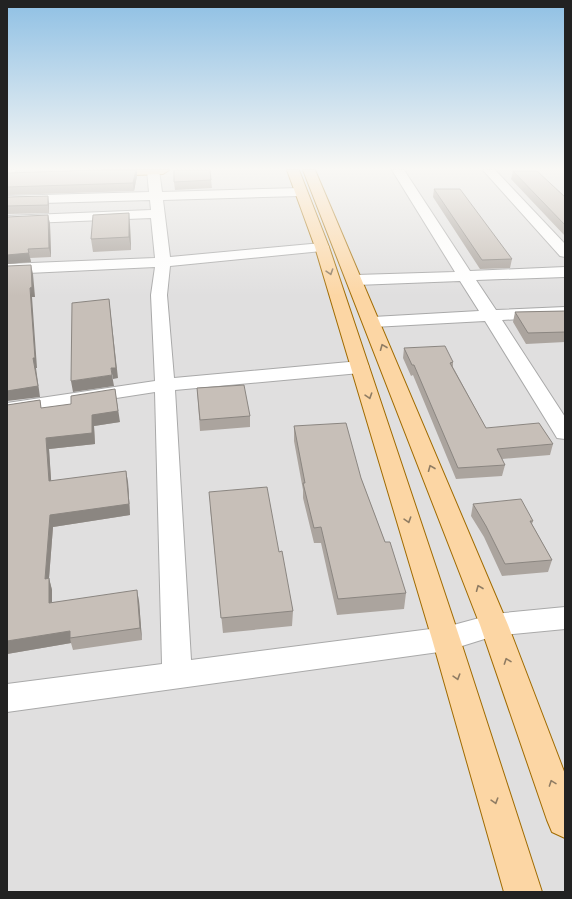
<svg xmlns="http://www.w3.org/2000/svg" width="572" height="899" viewBox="0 0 572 899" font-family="'PT Sans Narrow',sans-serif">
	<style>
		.residential { fill: #e0dfdf }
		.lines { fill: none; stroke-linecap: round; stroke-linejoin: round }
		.minor-casing { stroke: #a9a9a9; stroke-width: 2 }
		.major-casing { stroke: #a06b00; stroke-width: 2 }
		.minor { fill: #fff; fill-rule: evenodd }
		.major { fill: #fcd6a4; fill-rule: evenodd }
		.wall { fill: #aba49e }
		.shaded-wall { fill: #8b8681 }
		.building { fill: #c7bfb8; stroke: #8b8681 }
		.oneway { stroke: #8f7c63 }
	</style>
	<rect width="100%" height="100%" fill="#f2efe9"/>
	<path class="residential" d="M7,170H565V892H7Z"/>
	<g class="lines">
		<defs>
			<path id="minor" d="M7,170H16L13,177H7Z
				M147,170H159L162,192L300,188L306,192L300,196L163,200L170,257L322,243L327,244L329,247L327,250L322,251L170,266L167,295L174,378L360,361L367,363L369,367L367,371L360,373L175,390L191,660L446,627L494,614L565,607V629L494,636L446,651L7,712V684L162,664L155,392L7,415V403L155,381L151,295L155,267L7,274V264L155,258L151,218L7,224V216L151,210L150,200L7,204V196L149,192Z
				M392,170H404L470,271L565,267V277L476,280L496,310L565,307V317L502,320L565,417V439L557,438L554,433L485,321L373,327L367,326L364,322L367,318L373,317L479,311L460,281L356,285L350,283L348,280L350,277L356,275L455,272Z
				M483,170H495L565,244V257L560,256Z"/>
			<path id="major" d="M102,170H169L163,174L106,176L102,175L100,172Z
				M287,170H299L329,247L460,639L542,892H504L432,639L315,247Z
				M303,170H315L508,625L565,774V838L552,832L547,820L480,625Z"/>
		</defs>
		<use href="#minor" class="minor-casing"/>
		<use href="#major" class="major-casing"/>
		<use href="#minor" class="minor"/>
		<use href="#major" class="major"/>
	</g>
	<path class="wall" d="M210,170L212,188L175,190L174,182Z
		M513,171L565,197V236L511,179Z
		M7,174L137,176L134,191L7,195Z
		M434,189L512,259L510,268L480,269L433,197Z
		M7,197L49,204V213L7,214Z
		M48,215L50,224L51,257L30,258L31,262L7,264Z
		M130,225L131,250L93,252L91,239Z
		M565,311V342L526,344L513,322L515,312Z
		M404,348L453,362V367L486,428L553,444L550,455L502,459L505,465L502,476L456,479L413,375L411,376L403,358Z
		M197,388L250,416V427L200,431Z
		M40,400L41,408L120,422L94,426L95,444L49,449L51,481L128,482L130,515L53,527L49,578L52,590V602L139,601L142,640L73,650L71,643L7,654V405Z
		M294,426L361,478L385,542L406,593L404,609L337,615L321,543H314L303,498V490L294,441Z
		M473,504L533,521L532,524L552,560L548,572L502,576L484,537L471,516Z
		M210,507L279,552L293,611L292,626L223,633Z"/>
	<path class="shaded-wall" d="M136,170H137V176L134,191L133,183Z
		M48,196L49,204V213L48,205Z
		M129,213L130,225L131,250L129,237Z
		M48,215L50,224L51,257L49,248Z
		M28,249L31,262L7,264V255Z
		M31,265L33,274L35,297H32L37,368H36L40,397L7,401V391L33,358L30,288Z
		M109,299L118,378L113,379L111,368Z
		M112,375L114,386L73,392L71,381Z
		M115,389L120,422L94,426L95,444L49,449L52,493L49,481L46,438L92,415Z
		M126,471L128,482L130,515L53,527L49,578L52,590V614L49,603L45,579L50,515Z
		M137,590L139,601L142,640L140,628Z
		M70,631V638L71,643L7,654V641Z"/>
	<path class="building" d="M94,170H136L133,183L7,187V174L8,173Z
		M174,170H210L211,180L174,182Z
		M513,171H537L565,197V225Z
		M434,189H460L512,259L482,260Z
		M48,196V205L7,206V197Z
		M129,213V237L91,239L93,215Z
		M48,215L49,248L28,249L29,253L7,255V217Z
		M31,265L32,287L30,288L35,358H33L38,386L7,391V266Z
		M109,299L116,368H111L112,375L71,381L72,303Z
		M565,311V332L528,333L515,312Z
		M445,346L453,362L450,363L486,428L539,423L553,444L497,449L505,465L458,468L414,365H412L404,348Z
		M244,385L250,416L200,420L197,388Z
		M115,389L118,411L92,415V433L46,438L49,481L126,471L129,504L50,515L45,579L49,578V603L137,590L140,628L70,638V631L7,641V405L40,400L41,408L71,404V396Z
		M346,423L361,478L385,542H390L406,593L338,599L321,527L314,528L303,483H305L294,426Z
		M267,487L279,552L282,551L293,611L221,618L209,492Z
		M521,499L533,521H530L552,560L505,564L486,526L473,504Z"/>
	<defs><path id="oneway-chevron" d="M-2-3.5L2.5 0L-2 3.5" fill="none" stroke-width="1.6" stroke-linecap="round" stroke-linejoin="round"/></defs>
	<g class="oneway">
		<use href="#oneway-chevron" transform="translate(330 272) rotate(72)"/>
		<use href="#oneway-chevron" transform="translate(383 347) rotate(-112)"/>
		<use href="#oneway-chevron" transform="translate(369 396) rotate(72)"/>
		<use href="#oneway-chevron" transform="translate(431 468) rotate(-112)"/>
		<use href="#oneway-chevron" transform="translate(408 520) rotate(72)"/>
		<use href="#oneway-chevron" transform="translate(479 588) rotate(-112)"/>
		<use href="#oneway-chevron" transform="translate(507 661) rotate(-110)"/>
		<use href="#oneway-chevron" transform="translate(457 677) rotate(73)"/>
		<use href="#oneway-chevron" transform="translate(552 783) rotate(-110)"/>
		<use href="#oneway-chevron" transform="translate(495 801) rotate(73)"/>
	</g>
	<linearGradient id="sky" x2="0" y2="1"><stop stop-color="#8fc0e4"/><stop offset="0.57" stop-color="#f9f8f5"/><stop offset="1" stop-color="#f9f8f5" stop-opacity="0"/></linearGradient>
	<rect width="572" height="296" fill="url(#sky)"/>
	<rect width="572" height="899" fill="none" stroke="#222222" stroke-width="16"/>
</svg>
